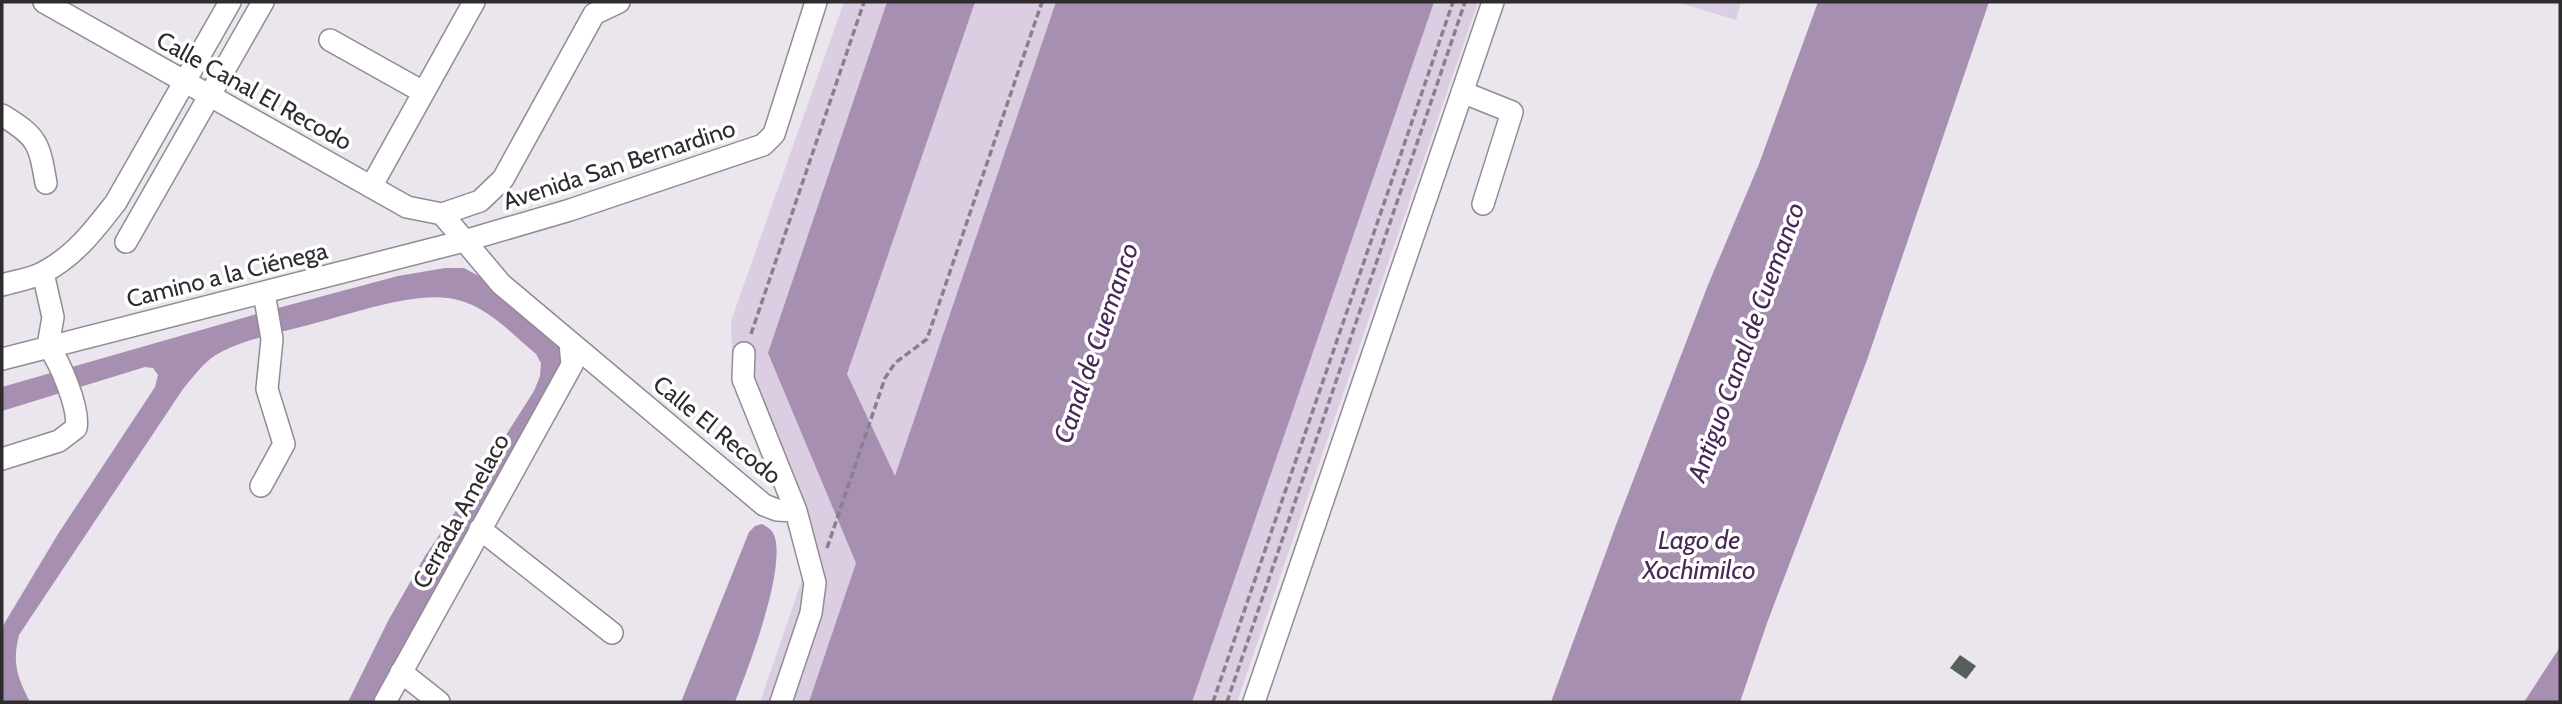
<svg xmlns="http://www.w3.org/2000/svg" width="2562" height="704" viewBox="0 0 2562 704" font-family="Cabin,sans-serif">
	<style>
		.green { fill: #dbcde2 }
		.water { fill: #a68fb0 }
		.building { fill: #565f59 }
		.lines { fill: none; stroke-linecap: round; stroke-linejoin: round }
		.minor-casing { stroke: #918c94; stroke-width: 24 }
		.path { stroke: #878289; stroke-width: 3.5; stroke-dasharray: 7 3.5; stroke-linecap: butt }
		.minor { stroke: #fff; stroke-width: 21 }
		.labels { text-anchor: middle; stroke-width: 7; stroke-linejoin: round; paint-order: stroke }
		.street-label { font-size: 24px; fill: #2f2c30; stroke: #fff }
		.water-label { font-size: 26px; font-style: italic; fill: #482955; stroke: #fff }
	</style>
	<rect width="100%" height="100%" fill="#ebe5ee"/>
	<path class="green" d="M844,2H1478L1237,702H760L809,560L732,359L731,321Z
		M1677,2H1741L1736,20Z"/>
	<path class="water" d="M887,2H975L847,374L895,476L1056,2H1434L1192,702H809L856,563L768,353Z
		M1818,2H1989L1867,360L1767,623L1740,702H1551L1616,525L1708,285L1759,164Z
		M445,268H464L479,276L559,344L563,354L562,366L375,702H348L388,621L425,556L485,468L534,391L540,376L541,363L536,354C512,334 489,308 458,300C420,289 351,314 312,324C282,332 249,338 221,352C205,360 194,376 183,389L19,635C12,663 17,677 30,702H4L2,699V630L4,624L58,534L155,387L158,375L153,368L145,367L2,411V387L278,308L398,276Z
		M762,524C767,527 772,529 774,535C787,567 748,669 735,702H681L749,532L755,526Z
		M2560,647V702H2524Z"/>
	<path class="building" d="M1960,655L1976,666L1966,679L1950,668Z"/>
	<g class="lines">
		<defs>
			<path id="minor" d="M44,2L407,207L442,214L501,284L764,505L777,510L796,511
				M330,40L423,92
				M1462,92L1512,112L1483,204
				M2,115C38,137 39,143 46,183
				M371,187L474,2
				M442,214L480,201L503,179L594,14L619,2
				M126,242L263,2
				M2,285C15,281 32,279 44,272C75,256 95,229 116,202L230,2
				M744,353L743,379L796,511L815,583L811,613L781,702
				M2,359L464,241L570,210L763,145L774,134L816,2
				M2,459L59,441L76,428C80,409 60,362 48,346L53,317L43,273
				M261,486L284,444L267,389L272,339L264,293
				M480,529L612,633
				M401,672L439,702
				M385,702L572,365L570,343
				M1254,702L1493,2"/>
		</defs>
		<use href="#minor" class="minor-casing"/>
		<path class="path" d="M751,334L864,2
			M827,548L885,378L895,363L927,339L1042,2
			M1213,702L1453,2
			M1227,702L1465,2"/>
		<use href="#minor" class="minor"/>
	</g>
	<g class="labels">
		<g class="street-label">
			<text transform="translate(254 91) rotate(29)" y="8">Calle Canal El Recodo</text>
			<text transform="translate(619 165) rotate(-18)" y="8">Avenida San Bernardino</text>
			<text transform="translate(227 275) rotate(-14)" y="8">Camino a la Ciénega</text>
			<text transform="translate(717 430) rotate(39)" y="8">Calle El Recodo</text>
			<text transform="translate(461 511) rotate(-61)" y="8">Cerrada Amelaco</text>
		</g>
		<g class="water-label">
			<text transform="translate(1746 342) rotate(-70)" y="9">Antiguo Canal de Cuemanco</text>
			<text transform="translate(1096 343) rotate(-71)" y="9">Canal de Cuemanco</text>
			<text x="1699" y="549">Lago de<tspan x="1699" dy="30">Xochimilco</tspan></text>
		</g>
	</g>
	<rect width="2562" height="704" fill="none" stroke="#2f2c30" stroke-width="7"/>
</svg>
